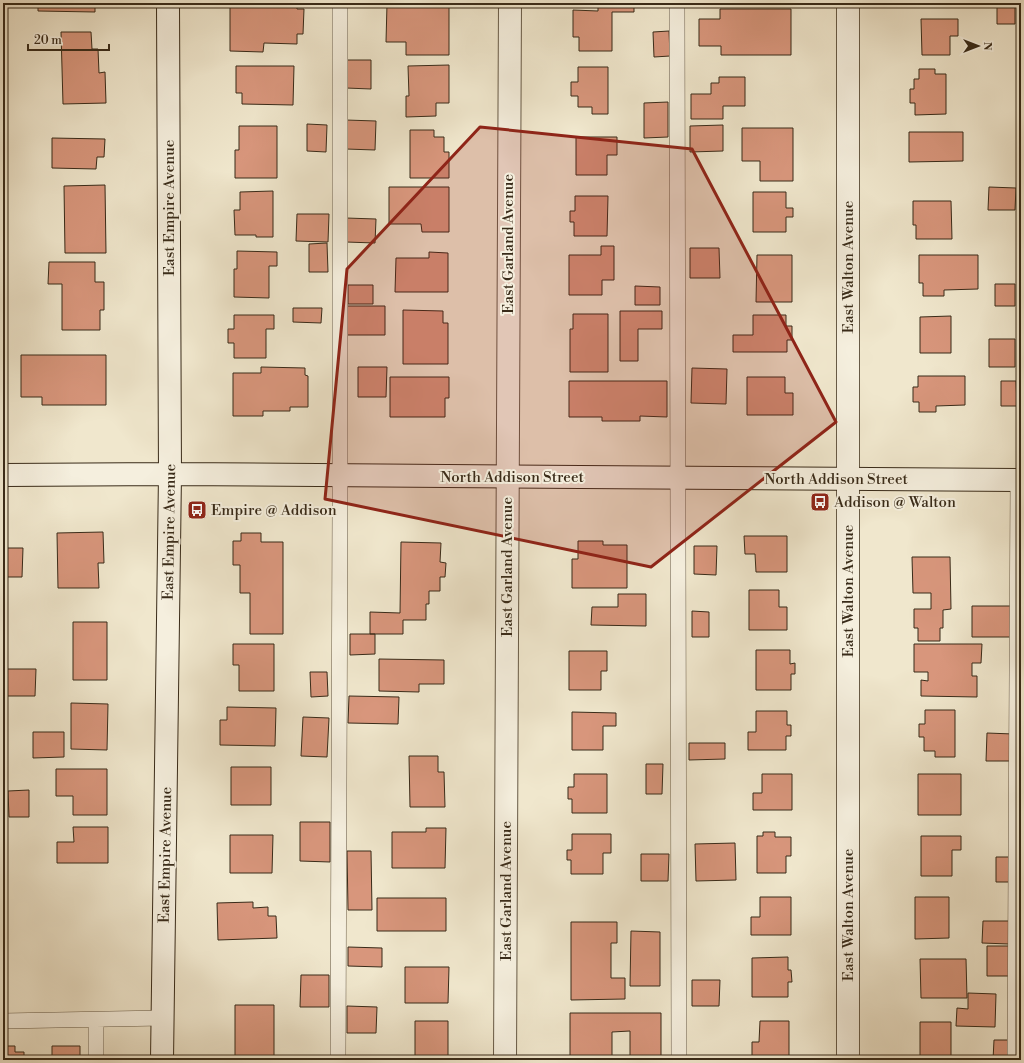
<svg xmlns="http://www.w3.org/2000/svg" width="1024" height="1063" viewBox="0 0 1024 1063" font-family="'Libre Bodoni',serif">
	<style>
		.building { fill: #d8967c; stroke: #392b19 }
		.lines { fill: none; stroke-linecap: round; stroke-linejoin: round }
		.lane-casing { stroke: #675a46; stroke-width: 16 }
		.street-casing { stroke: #675a46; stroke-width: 24 }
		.secondary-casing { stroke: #392b19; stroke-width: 24 }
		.lane { stroke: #f5efde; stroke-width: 15 }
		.street { stroke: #f5efde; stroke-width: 22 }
		.secondary { stroke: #f5efde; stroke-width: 22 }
		.marked { fill: #8f2418; fill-opacity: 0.2; stroke: #8f2418; stroke-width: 3; stroke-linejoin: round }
		.labels { text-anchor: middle; stroke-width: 4; stroke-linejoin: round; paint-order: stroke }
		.street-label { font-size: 15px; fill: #392b19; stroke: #f5efde }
		.poi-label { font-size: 15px; fill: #392b19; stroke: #f5efde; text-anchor: start }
	</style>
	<rect width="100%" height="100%" fill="#f0e7cd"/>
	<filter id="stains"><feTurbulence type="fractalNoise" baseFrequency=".005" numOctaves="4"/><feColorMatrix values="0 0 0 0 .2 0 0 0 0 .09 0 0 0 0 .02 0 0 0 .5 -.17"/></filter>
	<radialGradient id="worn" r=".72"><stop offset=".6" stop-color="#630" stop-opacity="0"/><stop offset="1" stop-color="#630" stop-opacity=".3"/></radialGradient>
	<path class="building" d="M38,3H95V12L38,11Z
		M230,3H297V9H304L303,34H297V44L264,43L263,52L230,51Z
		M598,3H634V12H612V51H579V37H573V10L598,11Z
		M997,3H1015V24H997Z
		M387,4L449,5V55H406V42H386Z
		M720,9H791V55H721V46H699V19H720Z
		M921,19H958V36H950V55H922Z
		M669,31L670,56L654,57L653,32Z
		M61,32H91L92,49H98L99,73L105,72L106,103L63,104Z
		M347,60H371V89L346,88Z
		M449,65V103H436V116L406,117V96H409L408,66Z
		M236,66H294L293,105L242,104V93H236Z
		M578,67H608V114H592V107H578V96H571V82H578Z
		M919,69H935V74H946V114L915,115V103H910V89H914V79H919Z
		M719,77H745V106H723V119H691V94H711V83H719Z
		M668,102V137L644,138V103Z
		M346,120L376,121L375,150L346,149Z
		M307,124L327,125L326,152L307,151Z
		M723,125V151L690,152V126Z
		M239,126H277V178H235V150H239Z
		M742,128H793V181H760V161H742Z
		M410,130H434V137H444V152H449V178H410Z
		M909,132H963V161L909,162Z
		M576,137H617V155H607V175H576Z
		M52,138L105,139L104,157H97L96,169L52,168Z
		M105,185L106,253H65L64,186Z
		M389,187H449V232H422L421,224H389Z
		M989,187L1016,188L1015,210H988Z
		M273,191V237H256V235H235L234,210H240V192Z
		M753,192H786V208H793V217H786V232H753Z
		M575,196H608L607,236H574V222H570V211H575Z
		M913,201H951L952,239H916V225H913Z
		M297,214H329L328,242L296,241Z
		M346,218L376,219L375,243L346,242Z
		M327,243L328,272H309V244Z
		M601,246H614V280H602V295H569V255H601Z
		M690,248H719L720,278H690Z
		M237,251L277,252V266H269V298L234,297V269H237Z
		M429,252L448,253V292H395L396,258H429Z
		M757,255H792V302H756Z
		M919,255H978V289L944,290V296H923V283H919Z
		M49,262H95V282H104V310H100V330H62V284H48Z
		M995,284H1015V306H995Z
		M348,285H373V304H348Z
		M635,286L660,287V305H635Z
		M347,306H385V335H347Z
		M293,308H322L321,323L293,322Z
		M403,310L443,311V323H448V364H403Z
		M620,311H662V329H638V361H620Z
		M573,314H608V372H570V329H573Z
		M234,315H274V329H266V358H234V343H228V329H234Z
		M753,315H786V326H792V340H787V352H733V335H753Z
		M951,316V353H920V317Z
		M989,339H1015V367H989Z
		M21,355H106V405H42V397H21Z
		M261,367L305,368V375L308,376V407H290V411H263V416H233V373H261Z
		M358,367H387L386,397H358Z
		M692,368L727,369L726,404L691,403Z
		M918,376H965V405L936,406V412H919V402H913V387H918Z
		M390,377H449V398H445V417H390Z
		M747,377H785V393H793V415H747Z
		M569,381H667V417L640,416V421H602V417H569Z
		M1001,381H1016L1017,406H1001Z
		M103,532L104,563H98L99,588H58L57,533Z
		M241,533H261V542H283V634H250V593H240V565H233V541H241Z
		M744,536H787V572H756L755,554H745Z
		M578,541H603V545H627V588H572V559H578Z
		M401,542L441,543L440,562L446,563L445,577H440V591H429V604H426V620H403V634H370V612L400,613Z
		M694,546H717L716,575L694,574Z
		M7,548H23L22,577H7Z
		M912,557H950L951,609L943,610V628H940V641H918V628H914V609H931V593H913Z
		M749,590H779V607H787V630H749Z
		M618,594H646V626L591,625L592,607H618Z
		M972,606H1014L1013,637H972Z
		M692,611L709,612V637H692Z
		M73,622H107V680H73Z
		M350,634H375V654L350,655Z
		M233,644H274V691H239V665H233Z
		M914,644H982L981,663H972V676H977V697L921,696V680L928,681V672H914Z
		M756,650H790V664L795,663V674H791V690H756Z
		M569,651H607V671H601V690H569Z
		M379,659L444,660V684H419V692L379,691Z
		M7,669H36L35,696H7Z
		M310,672H327L328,696L311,697Z
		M349,696L399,697L398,724L348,723Z
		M71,703L108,704L107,750L71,749Z
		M227,707L276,708L275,746L220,745V720H227Z
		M925,710H955V757H935V751H924V737H919V724H925Z
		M756,711H787V725H791V736H786V750H748V732H756Z
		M572,712L616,713V726H603V750H572Z
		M303,717L329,718L327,757L301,756Z
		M33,732H64V757L33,758Z
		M987,733L1013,734V761H986Z
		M689,743H725V759L689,760Z
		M409,756H438V772H444L445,807H410Z
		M646,764H663L662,794H646Z
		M231,767H271V805H231Z
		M56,769H107V815H73V796H56Z
		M574,774H607V813H572V799H568V787H574Z
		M762,774H792V810H753V793H762Z
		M918,774H961V815H918Z
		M29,790V817H9L8,791Z
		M300,822H330V862L300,861Z
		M73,827H108V863H57V842H74Z
		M426,828H446L445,868H392V832H426Z
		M763,832H775V837H791V856H786V873H757V836H763Z
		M572,834H611V853H603V874H571V860H567V850H572Z
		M230,835H273L272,873H230Z
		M921,836H961V850H952V876H921Z
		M735,843L736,880L696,881L695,844Z
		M347,851H371L372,910H348Z
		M641,854H669L668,881H641Z
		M996,857H1014L1013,882H996Z
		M760,897H791V935H751V917H760Z
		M915,897H949V938L915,939Z
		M377,898H446V931H377Z
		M253,902V908L268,907V916H276L277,938L218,940L217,903Z
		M983,921H1010L1009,944L982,943Z
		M571,922H617V943H611V978H625V999L571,1000Z
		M631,931L660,932V986H630Z
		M987,946H1013V976H987Z
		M348,947L382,948V967L348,966Z
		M788,957V970H791L792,982H788V997H752V958Z
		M920,959H966L967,998H921Z
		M405,967H449L448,1003H405Z
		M301,975H329V1007H300Z
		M692,980H720L719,1006H692Z
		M968,993L996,994L995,1027L956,1026L957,1008L968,1009Z
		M235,1005H274V1060H235Z
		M347,1006L377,1007L376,1033H347Z
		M570,1013H661V1060H630V1031L612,1032V1060H570Z
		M415,1021H448V1060H415Z
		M760,1021H789V1059H752V1042H759Z
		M920,1022H951V1060H920Z
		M994,1040H1013L1012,1060H993Z
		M3,1046H15V1052H24V1060H3Z
		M52,1046H80V1060H52Z"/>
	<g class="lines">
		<defs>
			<path id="lane" d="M677,3L679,1060
				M3,1021L162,1018
				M96,1060V1020
				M338,1060L340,507V3
				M1015,1060L1018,480"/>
			<path id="street" d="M505,1060L510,3
				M848,1060V3"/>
			<path id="secondary" d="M3,475L170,474L1021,480
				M162,1060L170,474L168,3"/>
		</defs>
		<use href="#lane" class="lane-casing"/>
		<use href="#street" class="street-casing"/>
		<use href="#secondary" class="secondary-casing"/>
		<use href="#lane" class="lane"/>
		<use href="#street" class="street"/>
		<use href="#secondary" class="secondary"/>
	</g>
	<path class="marked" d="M480,127L692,149L836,422L651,567L325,499L347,269Z"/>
	<defs>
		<symbol id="bus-square" viewBox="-11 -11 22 22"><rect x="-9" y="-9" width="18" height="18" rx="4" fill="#8f2418" stroke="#f5efde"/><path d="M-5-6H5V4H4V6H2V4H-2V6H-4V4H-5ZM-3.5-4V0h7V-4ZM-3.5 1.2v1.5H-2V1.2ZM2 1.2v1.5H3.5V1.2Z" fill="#fff"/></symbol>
	</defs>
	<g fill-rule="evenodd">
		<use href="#bus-square" x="809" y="491" width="22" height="22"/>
		<use href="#bus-square" x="186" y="499" width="22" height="22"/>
	</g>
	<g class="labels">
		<g class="street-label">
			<text transform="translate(169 208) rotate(-90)" y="5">East Empire Avenue</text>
			<text transform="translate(508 244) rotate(-90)" y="5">East Garland Avenue</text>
			<text transform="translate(848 267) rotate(-90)" y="5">East Walton Avenue</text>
			<text x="512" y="482">North Addison Street</text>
			<text x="836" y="484">North Addison Street</text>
			<text transform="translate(169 532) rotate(-89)" y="5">East Empire Avenue</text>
			<text transform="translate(507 567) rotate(-90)" y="5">East Garland Avenue</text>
			<text transform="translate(848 591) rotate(-90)" y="5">East Walton Avenue</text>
			<text transform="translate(165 855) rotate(-89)" y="5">East Empire Avenue</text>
			<text transform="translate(506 891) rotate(-90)" y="5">East Garland Avenue</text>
			<text transform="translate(848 915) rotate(-90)" y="5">East Walton Avenue</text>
		</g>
		<g class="poi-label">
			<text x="834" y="507">Addison @ Walton</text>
			<text x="211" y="515">Empire @ Addison</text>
		</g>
	</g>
	<rect width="1024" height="1063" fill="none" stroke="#f0e7cd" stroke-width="16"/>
	<rect x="4" y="4" width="1016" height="1055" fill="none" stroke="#392b19" stroke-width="2"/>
	<rect x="8" y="8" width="1008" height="1047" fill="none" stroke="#392b19"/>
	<g transform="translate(978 46) rotate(90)" stroke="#f5efde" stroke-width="3" paint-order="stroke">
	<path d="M0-3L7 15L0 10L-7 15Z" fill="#392b19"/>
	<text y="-6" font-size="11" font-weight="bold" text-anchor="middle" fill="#392b19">N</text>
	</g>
	<path d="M28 44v6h81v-6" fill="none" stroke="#392b19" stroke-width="2"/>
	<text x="34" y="44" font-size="12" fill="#392b19" stroke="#f5efde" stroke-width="3" paint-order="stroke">20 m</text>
	<rect width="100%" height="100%" filter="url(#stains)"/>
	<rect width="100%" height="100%" fill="url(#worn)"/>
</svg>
